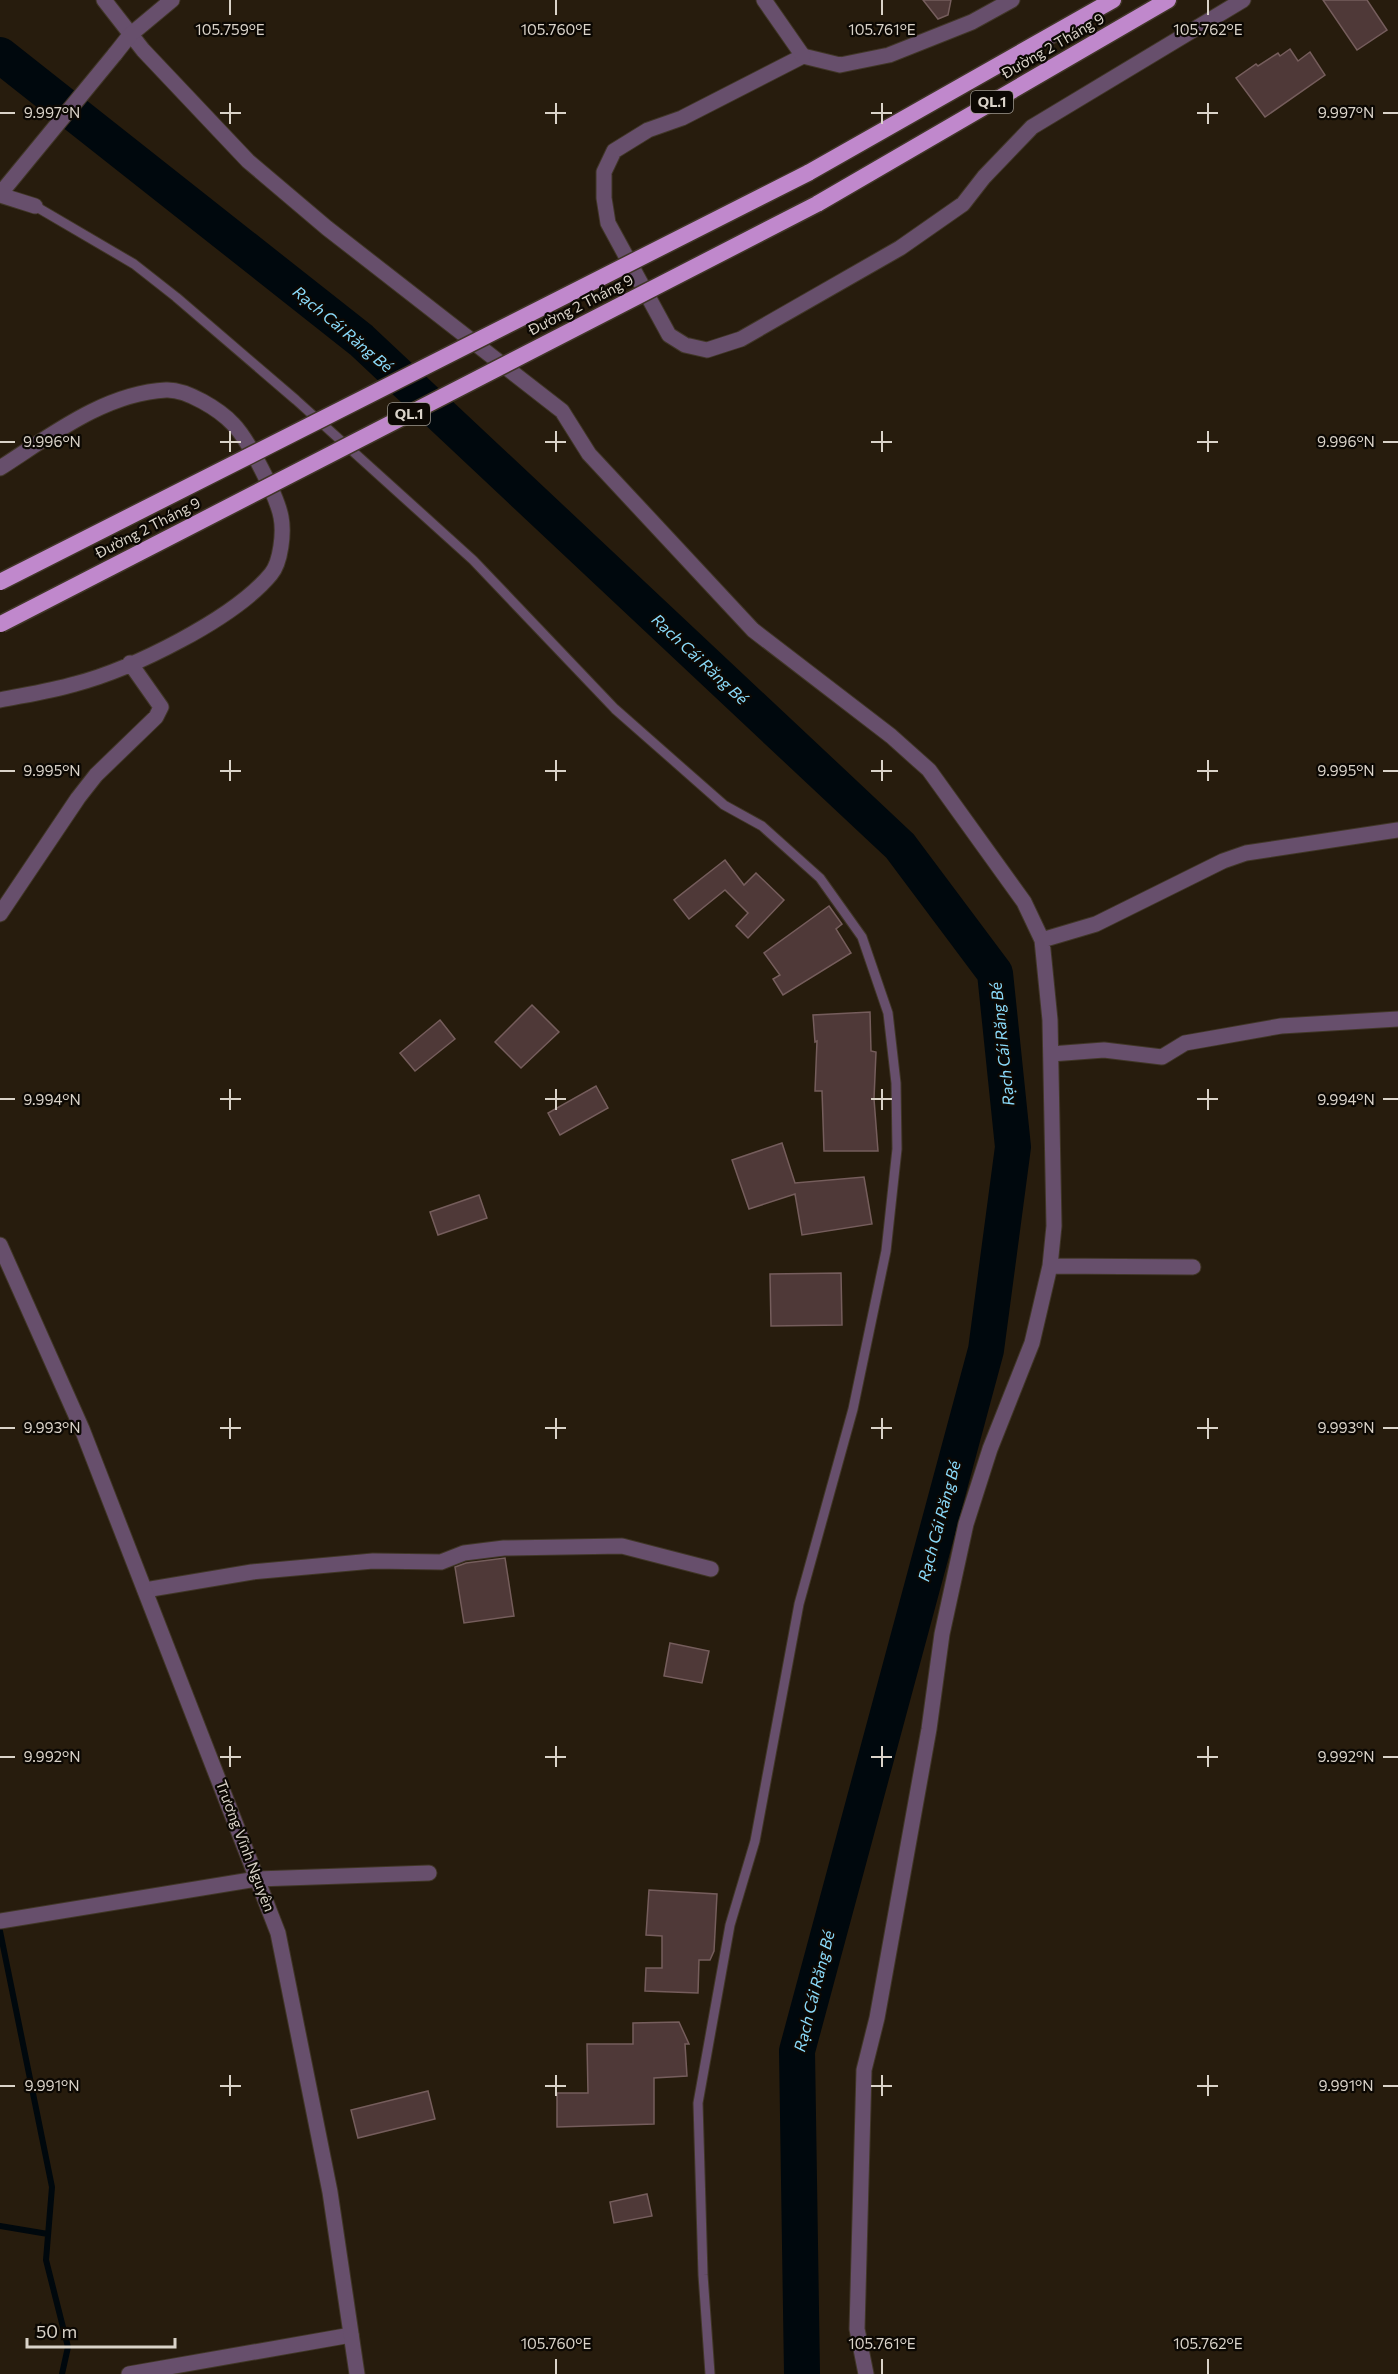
<svg xmlns="http://www.w3.org/2000/svg" width="1398" height="2374" viewBox="0 0 1398 2374" font-family="Commissioner,sans-serif">
	<style>
		.lines { fill: none; stroke-linecap: round; stroke-linejoin: round }
		.stream { stroke: #00080d; stroke-width: 6 }
		.river { stroke: #00080d; stroke-width: 36 }
		.building { fill: #4f3938; stroke: #755d5c; stroke-width: 1.5 }
		.service-casing { stroke: #403627; stroke-width: 11 }
		.minor-casing { stroke: #403627; stroke-width: 17 }
		.tertiary-casing { stroke: #403627; stroke-width: 17 }
		.trunk-casing { stroke: #403627; stroke-width: 19 }
		.service { stroke: #674f6c; stroke-width: 9 }
		.minor { stroke: #674f6c; stroke-width: 15 }
		.tertiary { stroke: #674f6c; stroke-width: 15 }
		.trunk { stroke: #c088cc; stroke-width: 16 }
		.trunk-bridge-casing { stroke: #403627; stroke-width: 19; stroke-linecap: butt }
		.trunk-bridge { stroke: #c088cc; stroke-width: 16 }
		.ticks { fill: none; stroke: #dad3c9; stroke-width: 2 }
		.labels { text-anchor: middle; stroke-width: 4.5; stroke-linejoin: round; paint-order: stroke }
		.shield { fill: #0c0803; stroke: #9c968e; stroke-width: 1.5 }
		.shield-label { font-size: 14px; font-weight: bold; fill: #dad3c9 }
		.street-label { font-size: 15px; fill: #dad3c9; stroke: #0c0803 }
		.water-label { font-size: 16px; font-style: italic; fill: #8adafa; stroke: #0c0803 }
		.ticks-label { font-size: 15px; text-anchor: middle; fill: #dad3c9; stroke: #0c0803; stroke-width: 4.5; stroke-linejoin: round; paint-order: stroke }
	</style>
	<rect width="100%" height="100%" fill="#271c0d"/>
	<g class="lines">
		<path class="stream" d="M0,1931L52,2187L46,2260L68,2347L62,2374
			M0,2226L48,2234"/>
		<path class="river" d="M0,55L361,340L900,846L995,973L1013,1147L986,1350L797,2051L802,2374"/>
	</g>
	<path class="building" d="M923,0H951L948,15L938,19Z
		M1323,0H1367L1387,30L1357,50Z
		M1290,49L1298,61L1310,52L1325,75L1265,117L1236,78L1256,64L1258,66L1278,53L1280,56Z
		M725,860L744,885L756,873L784,900L748,938L736,926L748,913L725,890L689,919L674,900Z
		M829,906L842,924L836,929L851,953L783,995L773,979L780,975L764,953Z
		M532,1005L559,1032L521,1068L495,1042Z
		M870,1012L871,1051L876,1052L874,1099L878,1151H824L822,1091H815L817,1041L815,1042L813,1015Z
		M440,1020L455,1039L415,1071L400,1053Z
		M596,1086L608,1108L560,1135L548,1113Z
		M782,1143L795,1183L864,1177L872,1224L802,1235L795,1194L749,1209L732,1160Z
		M479,1195L487,1218L438,1235L430,1212Z
		M841,1273L842,1325L771,1326L770,1274Z
		M505,1558L514,1616L464,1623L455,1567L466,1563Z
		M670,1643L709,1651L702,1683L664,1676Z
		M649,1890L717,1894L714,1951L710,1960H699L698,1993L645,1991L646,1968H662V1936L646,1935Z
		M679,2022L689,2044H685L687,2076L654,2078V2124L557,2127V2093H588L587,2044H633V2023Z
		M428,2091L435,2119L358,2138L351,2110Z
		M647,2194L652,2216L614,2223L610,2202Z"/>
	<g class="lines">
		<defs>
			<path id="service" d="M35,206L134,264L176,297L296,400L473,560L615,709L724,805L762,826L820,878L862,937L888,1013L896,1083L897,1149L886,1251L853,1409L799,1604L755,1841L730,1925L698,2103L703,2275L710,2374"/>
			<path id="minor" d="M104,0L143,50L248,161L327,228L562,411L589,454L753,630L891,736L929,770L1024,902L1042,940L1050,1020L1054,1226L1050,1266L1032,1343L990,1449L966,1524L942,1634L929,1729L877,2018L864,2070L857,2329L866,2374
				M1012,0L972,22L889,55L840,65L803,56L682,118L648,130L614,151L604,172V198L608,223L669,335L685,345L707,350L741,339L900,248L963,204L984,177L1032,127L1243,0
				M0,194L115,54
				M0,195L35,206
				M0,468C50,436 105,393 166,390C187,389 220,410 233,424C248,439 277,496 281,517C284,532 281,562 271,574C234,619 132,669 75,684C51,691 25,695 0,700
				M0,914L78,798L96,775L156,717L161,707L130,663
				M1042,940L1096,924L1223,861L1246,853L1398,830
				M1051,1054L1104,1050L1162,1057L1185,1043L1281,1026L1398,1019
				M1050,1266L1193,1267
				M145,1590L252,1572L373,1561L441,1562L464,1553L504,1548L622,1546L711,1569
				M0,1921L257,1879L429,1873
				M129,2374L351,2335"/>
			<path id="tertiary" d="M764,0L803,56
				M115,54L130,35L172,0
				M0,1245L82,1429L278,1933L330,2192L357,2374"/>
			<path id="trunk" d="M808,173L1113,0
				M817,204L1168,0"/>
		</defs>
		<use href="#service" class="service-casing"/>
		<use href="#minor" class="minor-casing"/>
		<use href="#tertiary" class="tertiary-casing"/>
		<use href="#trunk" class="trunk-casing"/>
		<use href="#service" class="service"/>
		<use href="#minor" class="minor"/>
		<use href="#tertiary" class="tertiary"/>
		<use href="#trunk" class="trunk"/>
		<defs>
			<path id="trunk-bridge" d="M0,582L808,173
				M1,624L817,204"/>
		</defs>
		<use href="#trunk-bridge" class="trunk-bridge-casing"/>
		<use href="#trunk-bridge" class="trunk-bridge"/>
	</g>
	<path class="ticks" d="M230,0V15M556,0V15M882,0V15M1208,0V15M230,103V124M556,103V124M882,103V124M1208,103V124M0,113H15M220,113H241M545,113H566M871,113H892M1197,113H1218M1383,113H1398M230,431V452M556,431V452M882,431V452M1208,431V452M0,442H15M220,442H241M545,442H566M871,442H892M1197,442H1218M1383,442H1398M230,760V781M556,760V781M882,760V781M1208,760V781M0,771H15M220,771H241M545,771H566M871,771H892M1197,771H1218M1383,771H1398M230,1089V1110M556,1089V1110M882,1089V1110M1208,1089V1110M0,1099H15M220,1099H241M545,1099H566M871,1099H892M1197,1099H1218M1383,1099H1398M230,1418V1439M556,1418V1439M882,1418V1439M1208,1418V1439M0,1428H15M220,1428H241M545,1428H566M871,1428H892M1197,1428H1218M1383,1428H1398M230,1746V1767M556,1746V1767M882,1746V1767M1208,1746V1767M0,1757H15M220,1757H241M545,1757H566M871,1757H892M1197,1757H1218M1383,1757H1398M230,2075V2096M556,2075V2096M882,2075V2096M1208,2075V2096M0,2086H15M220,2086H241M545,2086H566M871,2086H892M1197,2086H1218M1383,2086H1398M556,2359V2374M882,2359V2374M1208,2359V2374"/>
	<g class="labels">
		<g class="shield">
			<rect x="971" y="91" width="42" height="22" rx="4.5"/>
			<rect x="388" y="403" width="42" height="22" rx="4.5"/>
		</g>
		<g class="shield-label">
			<text x="992" y="107">QL.1</text>
			<text x="409" y="419">QL.1</text>
		</g>
		<g class="street-label">
			<text transform="translate(1053 46) rotate(-30)" y="5">Đường 2 Tháng 9</text>
			<text transform="translate(581 305) rotate(-27)" y="5">Đường 2 Tháng 9</text>
			<text transform="translate(148 528) rotate(-27)" y="5">Đường 2 Tháng 9</text>
			<text transform="translate(245 1846) rotate(69)" y="5">Trương Vĩnh Nguyên</text>
		</g>
		<g class="water-label">
			<text transform="translate(343 329) rotate(40)" y="6">Rạch Cái Răng Bé</text>
			<text transform="translate(700 659) rotate(43)" y="6">Rạch Cái Răng Bé</text>
			<text transform="translate(1002 1044) rotate(-96)" y="6">Rạch Cái Răng Bé</text>
			<text transform="translate(939 1521) rotate(-75)" y="6">Rạch Cái Răng Bé</text>
			<text transform="translate(814 1991) rotate(-76)" y="6">Rạch Cái Răng Bé</text>
		</g>
	</g>
	<g class="ticks-label">
		<text x="230" y="35">105.759°E</text>
		<text x="556" y="35">105.760°E</text>
		<text x="882" y="35">105.761°E</text>
		<text x="1208" y="35">105.762°E</text>
		<text x="52" y="118">9.997°N</text>
		<text x="1346" y="118">9.997°N</text>
		<text x="52" y="447">9.996°N</text>
		<text x="1346" y="447">9.996°N</text>
		<text x="52" y="776">9.995°N</text>
		<text x="1346" y="776">9.995°N</text>
		<text x="52" y="1105">9.994°N</text>
		<text x="1346" y="1105">9.994°N</text>
		<text x="52" y="1433">9.993°N</text>
		<text x="1346" y="1433">9.993°N</text>
		<text x="52" y="1762">9.992°N</text>
		<text x="1346" y="1762">9.992°N</text>
		<text x="52" y="2091">9.991°N</text>
		<text x="1346" y="2091">9.991°N</text>
		<text x="556" y="2349">105.760°E</text>
		<text x="882" y="2349">105.761°E</text>
		<text x="1208" y="2349">105.762°E</text>
	</g>
	<path d="M27 2338v9h148v-9" fill="none" stroke="#dad3c9" stroke-width="3"/>
	<text x="36" y="2338" font-size="18" fill="#dad3c9" stroke="#0c0803" stroke-width="4.5" paint-order="stroke">50 m</text>
</svg>
